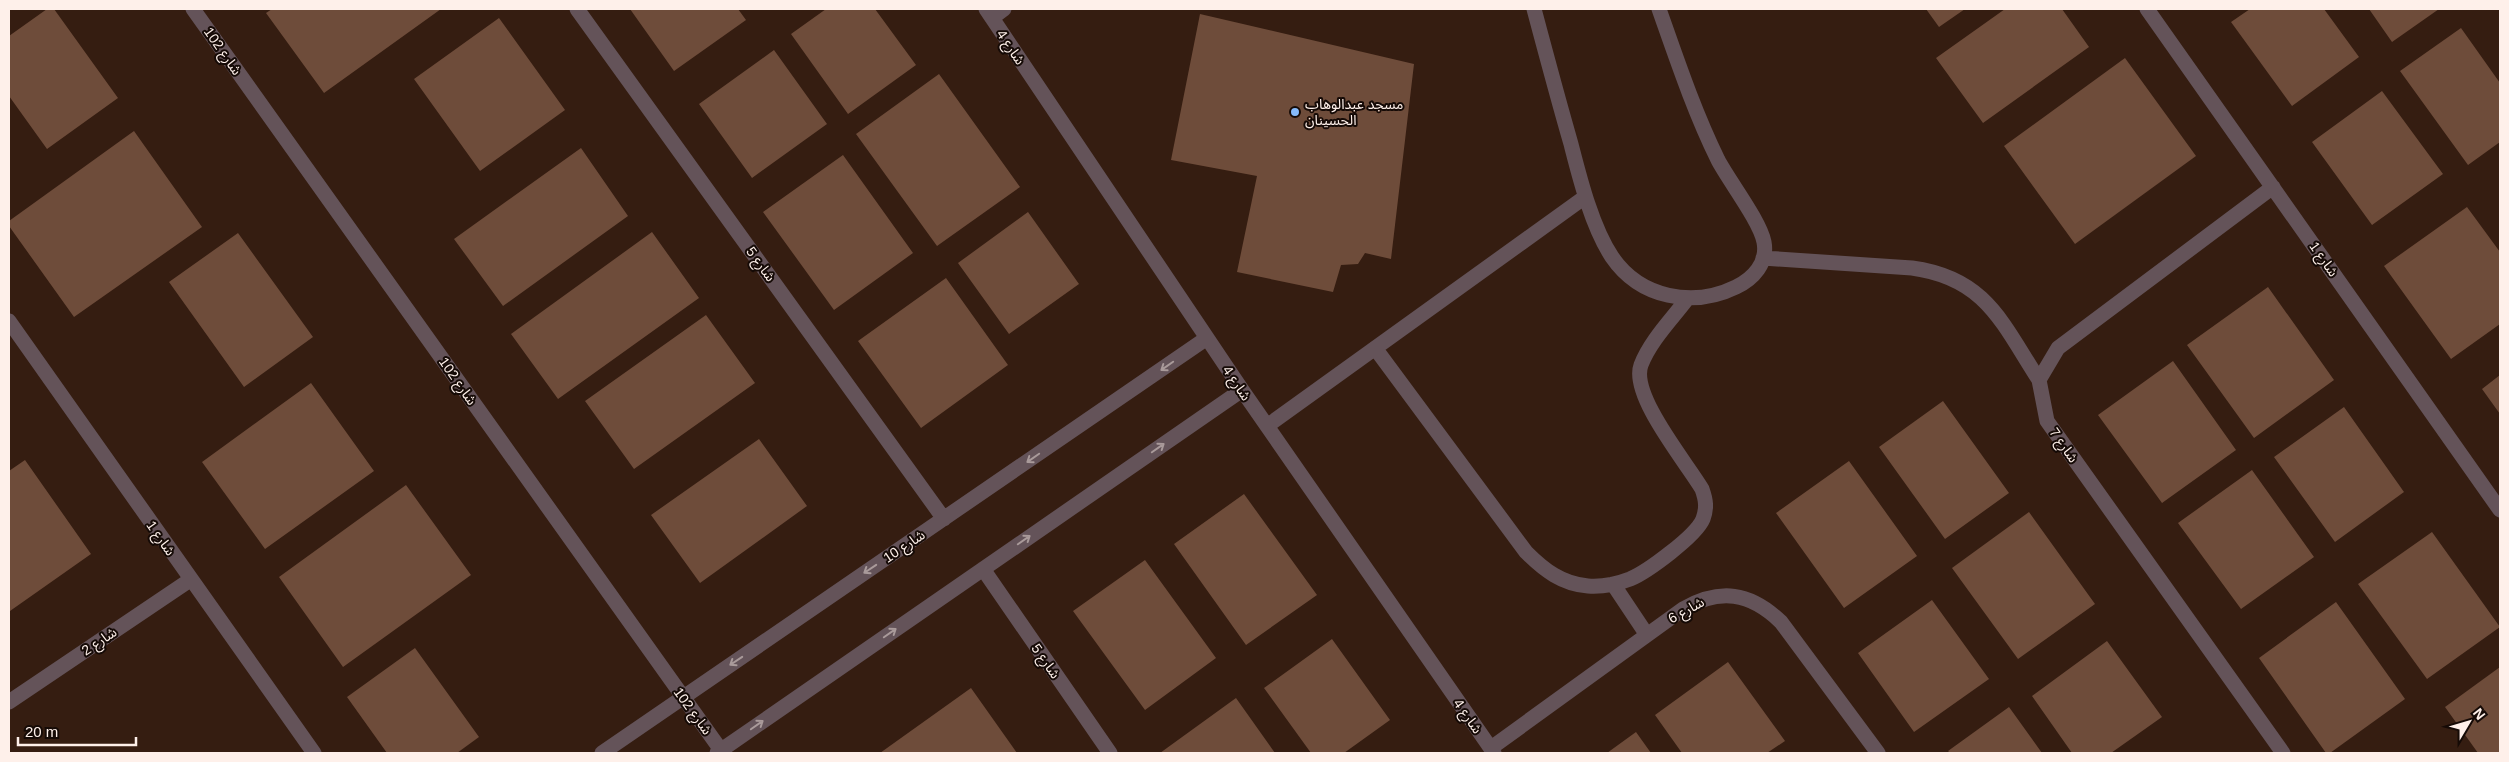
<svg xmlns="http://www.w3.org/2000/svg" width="2509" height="762" viewBox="0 0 2509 762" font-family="Arial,'Noto Sans Arabic',sans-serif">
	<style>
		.building { fill: #6e4c3a }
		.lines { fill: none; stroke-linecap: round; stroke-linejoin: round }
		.minor { stroke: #645359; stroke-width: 15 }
		.oneway { stroke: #a99a9a }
		.poi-dot { fill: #87bbfb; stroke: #150a06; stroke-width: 2 }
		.labels { text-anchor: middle; stroke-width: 4; stroke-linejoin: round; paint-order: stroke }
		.street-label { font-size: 14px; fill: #fef0ea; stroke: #150a06 }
		.poi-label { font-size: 14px; fill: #fef0ea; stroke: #150a06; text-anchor: start }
	</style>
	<rect width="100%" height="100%" fill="#351d11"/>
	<path class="building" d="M47,9H54L118,98L47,149L9,96V36Z
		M272,9H441L324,93L266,13Z
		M630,9H738L746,20L674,71Z
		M826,9H875L916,65L848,114L791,34Z
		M1926,9H1965L1939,27Z
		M2005,9H2062L2089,47L1983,123L1936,58Z
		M2250,9H2324L2359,57L2292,106L2231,22Z
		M2369,9H2439L2392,42Z
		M1200,14L1414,64L1391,259L1365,253L1358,264L1341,265L1333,292L1237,272L1257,176L1171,160Z
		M499,18L565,110L480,171L414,79Z
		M2461,28L2500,83V142L2468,165L2400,71Z
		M774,50L827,124L752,178L699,104Z
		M2125,58L2196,156L2075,244L2004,146Z
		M939,74L1020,187L937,246L856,134Z
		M2382,91L2443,174L2372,225L2312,142Z
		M134,131L202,227L74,317L9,226V221Z
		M581,148L628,216L503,306L454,239Z
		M843,155L913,253L834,310L763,212Z
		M2467,207L2500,252V324L2451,359L2384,266Z
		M1028,212L1079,284L1009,334L958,263Z
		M652,232L699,298L558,399L511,334Z
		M238,233L313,337L244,387L169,282Z
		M946,278L1008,365L921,428L858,341Z
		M2268,287L2334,380L2254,438L2187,345Z
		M706,315L755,383L634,469L585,401Z
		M2173,361L2236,450L2162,503L2098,415Z
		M2500,375V414L2482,389Z
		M311,383L374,471L265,549L202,462Z
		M1943,401L2009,493L1945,539L1879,447Z
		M2344,407L2404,492L2335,542L2274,457Z
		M759,439L807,506L700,583L651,515Z
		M25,460L91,554L10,611L9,471Z
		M1849,461L1917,556L1844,608L1776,513Z
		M2252,470L2314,557L2241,609L2178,523Z
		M406,485L471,575L343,667L279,577Z
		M1244,494L1317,595L1246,645L1174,544Z
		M2029,512L2095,604L2018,659L1952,568Z
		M2432,532L2500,627L2427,679L2358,584Z
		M1145,560L1216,658L1145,710L1073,611Z
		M1932,600L1989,679L1914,732L1858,653Z
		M2336,602L2405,699L2330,753H2326L2259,658Z
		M1332,639L1390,720L1344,753H1311L1264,688Z
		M2107,641L2162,717L2111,753H2072L2032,696Z
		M415,648L479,737L457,753H387L347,697Z
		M1728,662L1785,741L1767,753H1682L1655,715Z
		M2500,667V753H2478L2445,707Z
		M971,688L1017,753H880Z
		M1236,698L1275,753H1160Z
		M2009,707L2042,753H1950L1948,751Z
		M1636,732L1651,753H1607Z"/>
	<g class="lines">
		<path class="minor" d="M193,9L723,753
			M577,9L944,519
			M986,9L1242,390L1494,753
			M1534,9C1546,54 1558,99 1571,144C1580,179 1592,227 1612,257C1640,298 1693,308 1736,287C1753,279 1768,263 1764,242C1760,221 1729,181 1718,160C1694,111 1677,60 1659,9
			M2147,9L2500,510
			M992,18L1004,9
			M2273,187L2058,348L2039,380L2047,421L2283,753
			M1763,258L1912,268C1986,278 2002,323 2039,380
			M9,321L314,753
			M1375,348L1526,552C1544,570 1562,584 1588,586C1602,587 1617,584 1630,579C1647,572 1696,536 1703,519C1707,508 1706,500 1702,489C1686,462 1630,395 1641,365C1650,341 1672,319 1687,299
			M1267,426L1585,197
			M983,569L1110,753
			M1613,584L1647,635
			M9,702L190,580
			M1491,748L1683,609C1720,588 1750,592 1781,622L1878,753
			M602,753L1207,338
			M717,753L1242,390"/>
	</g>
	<defs><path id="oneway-shaft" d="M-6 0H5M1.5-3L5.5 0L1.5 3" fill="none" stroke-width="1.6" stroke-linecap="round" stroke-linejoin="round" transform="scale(1.25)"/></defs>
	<g class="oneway">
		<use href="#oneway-shaft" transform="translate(1167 366) rotate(145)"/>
		<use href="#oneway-shaft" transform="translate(1158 448) rotate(-35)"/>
		<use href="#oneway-shaft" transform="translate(1033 458) rotate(145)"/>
		<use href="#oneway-shaft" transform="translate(1024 540) rotate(-35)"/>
		<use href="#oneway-shaft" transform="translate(870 569) rotate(146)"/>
		<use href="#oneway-shaft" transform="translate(890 633) rotate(-35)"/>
		<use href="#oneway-shaft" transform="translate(736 661) rotate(146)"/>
		<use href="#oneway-shaft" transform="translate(757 725) rotate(-35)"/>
	</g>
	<circle class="poi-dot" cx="1295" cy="112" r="5"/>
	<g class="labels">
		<g class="street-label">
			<text transform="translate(1011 47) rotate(56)" y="5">شارع 4</text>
			<text transform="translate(223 51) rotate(55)" y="5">شارع 102</text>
			<text transform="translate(2324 259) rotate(55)" y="5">شارع 1</text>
			<text transform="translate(761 264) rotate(54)" y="5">شارع 5</text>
			<text transform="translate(458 381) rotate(55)" y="5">شارع 102</text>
			<text transform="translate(1237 383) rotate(56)" y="5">شارع 4</text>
			<text transform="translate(2064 445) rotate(55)" y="5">شارع 7</text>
			<text transform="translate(161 538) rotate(55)" y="5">شارع 1</text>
			<text transform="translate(904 546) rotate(-34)" y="5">شارع 10</text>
			<text transform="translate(1686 610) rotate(-29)" y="5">شارع 6</text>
			<text transform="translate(99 641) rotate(-34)" y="5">شارع 2</text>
			<text transform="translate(1046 661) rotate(55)" y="5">شارع 5</text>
			<text transform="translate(693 711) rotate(54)" y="5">شارع 102</text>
			<text transform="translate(1468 716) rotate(55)" y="5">شارع 4</text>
		</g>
		<g class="poi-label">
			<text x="1305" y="109">مسجد عبدالوهاب<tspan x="1305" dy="16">الحسينان</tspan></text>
		</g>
	</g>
	<rect width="2509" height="762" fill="none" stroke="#fef0ea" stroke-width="20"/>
	<g transform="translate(2469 722) rotate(52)" stroke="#150a06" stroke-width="4" paint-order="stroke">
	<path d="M0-4L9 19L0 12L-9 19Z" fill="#fef0ea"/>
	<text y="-8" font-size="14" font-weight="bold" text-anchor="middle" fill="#fef0ea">N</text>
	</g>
	<path d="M18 737v8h118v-8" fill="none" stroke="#fef0ea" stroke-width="2.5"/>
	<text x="25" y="737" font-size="15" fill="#fef0ea" stroke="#150a06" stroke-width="4" paint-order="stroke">20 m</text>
</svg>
